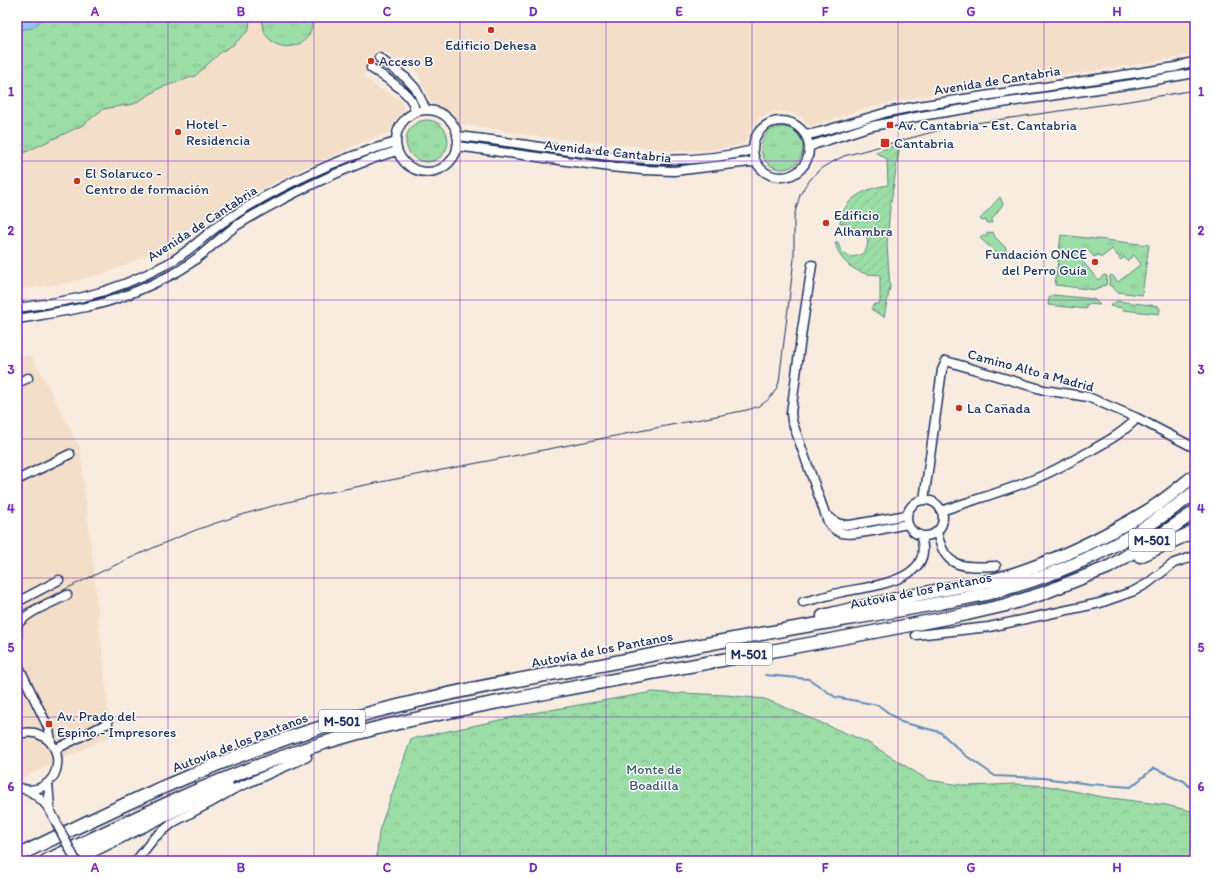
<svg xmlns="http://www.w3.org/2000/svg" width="1212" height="878" viewBox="0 0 1212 878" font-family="Itim,sans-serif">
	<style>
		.built { fill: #f3deca }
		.grass { fill: url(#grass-tufts); stroke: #5c8682 }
		.forest { fill: url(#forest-crowns); stroke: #5c8682 }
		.garden { fill: url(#garden-furrows); stroke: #5c8682 }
		.water { fill: url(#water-ripples); stroke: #618ab5 }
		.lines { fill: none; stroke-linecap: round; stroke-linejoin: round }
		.stream { stroke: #618ab5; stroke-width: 2 }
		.minor-casing { stroke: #1b2f5e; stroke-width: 11 }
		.highway-casing { stroke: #1b2f5e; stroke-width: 15 }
		.minor { stroke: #fff; stroke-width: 8 }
		.highway { stroke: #fff; stroke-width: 12 }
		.tram { stroke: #1b2f5e; stroke-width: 1 }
		.minor-bridge-casing { stroke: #1b2f5e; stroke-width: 11; stroke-linecap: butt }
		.minor-bridge { stroke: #fff; stroke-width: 8 }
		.grid { fill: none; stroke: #7b2cbf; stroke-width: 1; stroke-opacity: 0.55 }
		.poi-dot { fill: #c8321e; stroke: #fff; stroke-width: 1.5 }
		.labels { text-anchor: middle; stroke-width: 3; stroke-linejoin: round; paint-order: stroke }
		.shield { fill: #fff; stroke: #5f6d8e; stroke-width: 1 }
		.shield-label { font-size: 13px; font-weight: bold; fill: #1b2f5e }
		.poi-label { font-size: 14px; fill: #1b2f5e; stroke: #fff; text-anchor: start }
		.street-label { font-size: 14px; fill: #1b2f5e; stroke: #fff }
		.park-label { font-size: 14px; fill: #3b5a70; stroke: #fff }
		.neatline { fill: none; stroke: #7b2cbf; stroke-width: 1.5 }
		.grid-label { font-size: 13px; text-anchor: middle; font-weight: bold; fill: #7b2cbf }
	</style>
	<defs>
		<pattern id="grass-tufts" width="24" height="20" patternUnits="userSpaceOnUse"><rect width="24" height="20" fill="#9cdca6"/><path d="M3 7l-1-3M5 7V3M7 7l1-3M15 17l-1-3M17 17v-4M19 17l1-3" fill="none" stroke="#86bd91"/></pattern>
		<pattern id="forest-crowns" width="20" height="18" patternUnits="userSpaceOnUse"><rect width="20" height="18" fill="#9cdca6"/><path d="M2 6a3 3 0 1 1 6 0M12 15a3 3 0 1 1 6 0" fill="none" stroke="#86bd91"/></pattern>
		<pattern id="garden-furrows" width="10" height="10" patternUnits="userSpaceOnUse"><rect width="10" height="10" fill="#9cdca6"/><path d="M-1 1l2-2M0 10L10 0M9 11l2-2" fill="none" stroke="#86bd91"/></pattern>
		<pattern id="water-ripples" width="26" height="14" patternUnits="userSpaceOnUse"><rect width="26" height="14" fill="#90c7ef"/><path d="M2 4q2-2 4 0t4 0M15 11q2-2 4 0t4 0" fill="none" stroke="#7cabcf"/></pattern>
	</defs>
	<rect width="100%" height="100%" fill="#f8ece0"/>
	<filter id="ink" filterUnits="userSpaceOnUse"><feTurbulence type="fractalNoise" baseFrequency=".025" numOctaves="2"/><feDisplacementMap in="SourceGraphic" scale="8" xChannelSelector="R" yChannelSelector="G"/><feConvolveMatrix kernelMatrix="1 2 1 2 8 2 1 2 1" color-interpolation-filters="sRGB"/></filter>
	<g filter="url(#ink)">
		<path class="built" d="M17,17H1195V52L1179,58L913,98L867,108L812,126L808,125L804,119L797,115L789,112L781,111L773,112L759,118L752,126L745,142L740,145L709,150L671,151L632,146L541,137L460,124L449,111L432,104L421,83L420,76L406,57L396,60L385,52L363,76L376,86L401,100L404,110L396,118L389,133L366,141L304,168L266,187L239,201L214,218L198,221L185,232L157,250L135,261L108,272L68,283L17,290Z
			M17,356H32L80,448L96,590L111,736L17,781Z"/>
		<path class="grass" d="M17,17H250L249,30L233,45L221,52L195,76L160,88L134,104L103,109L83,125L17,156Z
			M262,17H312C317,54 261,59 262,17Z
			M406 141a21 21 0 1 1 42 0a21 21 0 1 1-42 0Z
			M761 148a21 21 0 1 1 42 0a21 21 0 1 1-42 0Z
			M1000,197L1003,204L992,219V223H987L986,220L982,221L980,219Z
			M993,232L995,237L1006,248V255L1003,259L980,238L982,236H987V233Z
			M1061,235L1149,245L1142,295L1117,292L1114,288L1109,285L1110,276L1112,275L1118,282L1141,264L1134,255L1127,261L1124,257L1121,260L1112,249L1101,258L1098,255L1094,257L1088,250L1079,257L1098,280L1104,275L1107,276L1106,285L1102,286L1096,290L1055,285Z
			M1053,295L1094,299L1100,305L1087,304L1086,309L1048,305L1049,298Z
			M1117,301L1158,306L1160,309L1159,314L1123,310V308L1110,306Z"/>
		<path class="forest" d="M653,692L679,694L682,693L726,695L765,699L867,742L928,780L968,786L1015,784L1048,786L1103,797L1166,805L1195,812V861H376L379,831L411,739L533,713Z"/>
		<path class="garden" d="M900,144L890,208L887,244L890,287L884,317L871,309L874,304H880V275C875,274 869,275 864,273C849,269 838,257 835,242H838C843,269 879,254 864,233C859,227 853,229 847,230L845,223H840C843,198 866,188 888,185L887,159L875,152Z"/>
		<path class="water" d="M17,17H45L32,28L17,30Z"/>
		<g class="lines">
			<path class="stream" d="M765,675L809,679L835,697L878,705L901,722L940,732L965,755L995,776L1043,778L1090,784L1131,787L1154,768L1184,781L1195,792"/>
			<defs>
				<path id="minor" d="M379,58L406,78L416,89L426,110
					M371,68C382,76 419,96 414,113
					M396 141a31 31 0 1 1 62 0a31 31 0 1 1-62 0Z
					M753 149a28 28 0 1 1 56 0a28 28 0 1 1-56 0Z
					M804,133L812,134L820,132L888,112L918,106L1176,67L1195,61
					M457,136C555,145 655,175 753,150
					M457,146L610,167L643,170L674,171L750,162L757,163
					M809,147L816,144L868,127L921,116L1002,103L1132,84L1195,73
					M812,265L802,330L791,413L792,421L828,522C831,526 834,530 839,532C852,538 892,526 908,524
					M17,308C39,305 61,302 83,297C112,290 141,278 167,264C190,252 207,232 228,219C278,186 338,158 396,142
					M17,319C40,315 63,312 86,307C116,301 146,288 173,274C197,262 215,241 236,226C251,216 267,208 283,199C320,180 358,162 397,151
					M17,383L28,378
					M17,480L70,454
					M924,500L942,370L946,361L1044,390L1088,397L1137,418L1195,448
					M907 518a18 18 0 1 1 36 0a18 18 0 1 1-36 0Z
					M941,511C973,500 1006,491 1037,478C1056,470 1074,460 1092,450C1108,441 1124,432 1137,418
					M828,516C835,523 840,525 850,525L907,515
					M937,531C944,570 963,567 996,566
					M17,601L23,599L59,580
					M803,602C816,599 829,595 842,592C871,586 938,581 920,535
					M17,625C29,610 51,604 67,595
					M17,626V642
					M916,635L989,627L1100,603L1134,591L1148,583L1174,563L1195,556
					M17,663L49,729L51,742
					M17,736C22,732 29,732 35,733C68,742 63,789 29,790C25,790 21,788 17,787
					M56,749L108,723
					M48,783L50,808
					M28,790C46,801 50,809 59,828
					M136,861L154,838L174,822L210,803L234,789L307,757"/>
				<path id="highway" d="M1140,556L1195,531
					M823,616C860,607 898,598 935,591C957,587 979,584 1001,578C1050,564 1105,537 1149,510C1165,500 1180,487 1195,475
					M17,856C73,829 129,801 187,777C261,745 339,719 418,701C475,687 532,677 590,667C647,656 704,644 761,634C821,623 881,614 940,603C960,599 981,596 1001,590C1071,571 1138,537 1195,492
					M46,861C130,820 213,780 302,750C384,722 470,708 555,691C693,665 830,641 967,614L1006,605L1041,594L1109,567L1159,536L1195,512
					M71,861L197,799L227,786"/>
			</defs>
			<use href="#minor" class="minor-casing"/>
			<use href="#highway" class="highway-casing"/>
			<use href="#minor" class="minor"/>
			<use href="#highway" class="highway"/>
			<path class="tram" d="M17,613C76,584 135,554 196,530C240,514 285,502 330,492L747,410C763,406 773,399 779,382L794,259V218L796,209L800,195L805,186L817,172L823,167L844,156L955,126L1129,101L1189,91"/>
			<defs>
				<path id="minor-bridge" d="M59,828L76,861"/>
			</defs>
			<use href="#minor-bridge" class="minor-bridge-casing"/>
			<use href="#minor-bridge" class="minor-bridge"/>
		</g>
	</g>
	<path class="grid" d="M168,17V861M314,17V861M460,17V861M606,17V861M752,17V861M898,17V861M1044,17V861M17,161H1195M17,300H1195M17,439H1195M17,578H1195M17,717H1195"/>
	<g class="poi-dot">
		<circle cx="491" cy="30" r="4"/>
		<circle cx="371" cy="61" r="4"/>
		<rect x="886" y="121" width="8" height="8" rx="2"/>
		<circle cx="178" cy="132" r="4"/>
		<rect x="880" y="138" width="10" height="10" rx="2"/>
		<circle cx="77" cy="181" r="4"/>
		<circle cx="826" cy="223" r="4"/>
		<circle cx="1095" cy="262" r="4"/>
		<circle cx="959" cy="408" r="4"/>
		<rect x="45" y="720" width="8" height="8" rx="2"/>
	</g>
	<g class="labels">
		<g class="shield">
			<rect x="1129" y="529" width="46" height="22" rx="3"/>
			<rect x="726" y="643" width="46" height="22" rx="3"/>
			<rect x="319" y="710" width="46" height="22" rx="3"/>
		</g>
		<g class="shield-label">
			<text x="1152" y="545">M-501</text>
			<text x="749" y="659">M-501</text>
			<text x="342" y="726">M-501</text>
		</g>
		<g class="poi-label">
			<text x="491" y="50" text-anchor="middle">Edificio Dehesa</text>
			<text x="379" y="66">Acceso B</text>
			<text x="186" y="129">Hotel -<tspan x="186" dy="16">Residencia</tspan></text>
			<text x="898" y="130">Av. Cantabria - Est. Cantabria</text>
			<text x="894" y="148">Cantabria</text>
			<text x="85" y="178">El Solaruco -<tspan x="85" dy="16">Centro de formación</tspan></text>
			<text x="834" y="220">Edificio<tspan x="834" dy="16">Alhambra</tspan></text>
			<text x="1087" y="259" text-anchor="end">Fundación ONCE<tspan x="1087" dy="16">del Perro Guía</tspan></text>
			<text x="967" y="413">La Cañada</text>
			<text x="57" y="721">Av. Prado del<tspan x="57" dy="16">Espino - Impresores</tspan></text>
		</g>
		<g class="street-label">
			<text transform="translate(997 80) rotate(-9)" y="5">Avenida de Cantabria</text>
			<text transform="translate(608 151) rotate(6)" y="5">Avenida de Cantabria</text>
			<text transform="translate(202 223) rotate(-33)" y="5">Avenida de Cantabria</text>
			<text transform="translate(1031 370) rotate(15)" y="5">Camino Alto a Madrid</text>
			<text transform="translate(921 590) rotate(-11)" y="5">Autovía de los Pantanos</text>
			<text transform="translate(602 649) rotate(-11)" y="5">Autovía de los Pantanos</text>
			<text transform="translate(240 742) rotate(-21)" y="5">Autovía de los Pantanos</text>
		</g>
		<g class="park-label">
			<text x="654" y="774">Monte de<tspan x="654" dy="16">Boadilla</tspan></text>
		</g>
	</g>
	<rect width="1212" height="878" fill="none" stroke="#fff" stroke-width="44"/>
	<rect x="22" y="22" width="1168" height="834" class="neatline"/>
	<g class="grid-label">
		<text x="95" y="16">A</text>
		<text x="241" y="16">B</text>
		<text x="387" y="16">C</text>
		<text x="533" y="16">D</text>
		<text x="679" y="16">E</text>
		<text x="825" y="16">F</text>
		<text x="971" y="16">G</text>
		<text x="1117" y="16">H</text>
		<text x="11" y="96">1</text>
		<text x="1201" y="96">1</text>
		<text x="11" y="235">2</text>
		<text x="1201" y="235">2</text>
		<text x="11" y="374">3</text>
		<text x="1201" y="374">3</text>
		<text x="11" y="513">4</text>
		<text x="1201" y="513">4</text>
		<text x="11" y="652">5</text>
		<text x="1201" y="652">5</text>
		<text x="11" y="791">6</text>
		<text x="1201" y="791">6</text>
		<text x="95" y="872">A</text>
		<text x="241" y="872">B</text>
		<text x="387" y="872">C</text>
		<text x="533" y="872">D</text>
		<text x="679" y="872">E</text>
		<text x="825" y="872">F</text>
		<text x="971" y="872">G</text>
		<text x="1117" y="872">H</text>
	</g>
</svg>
